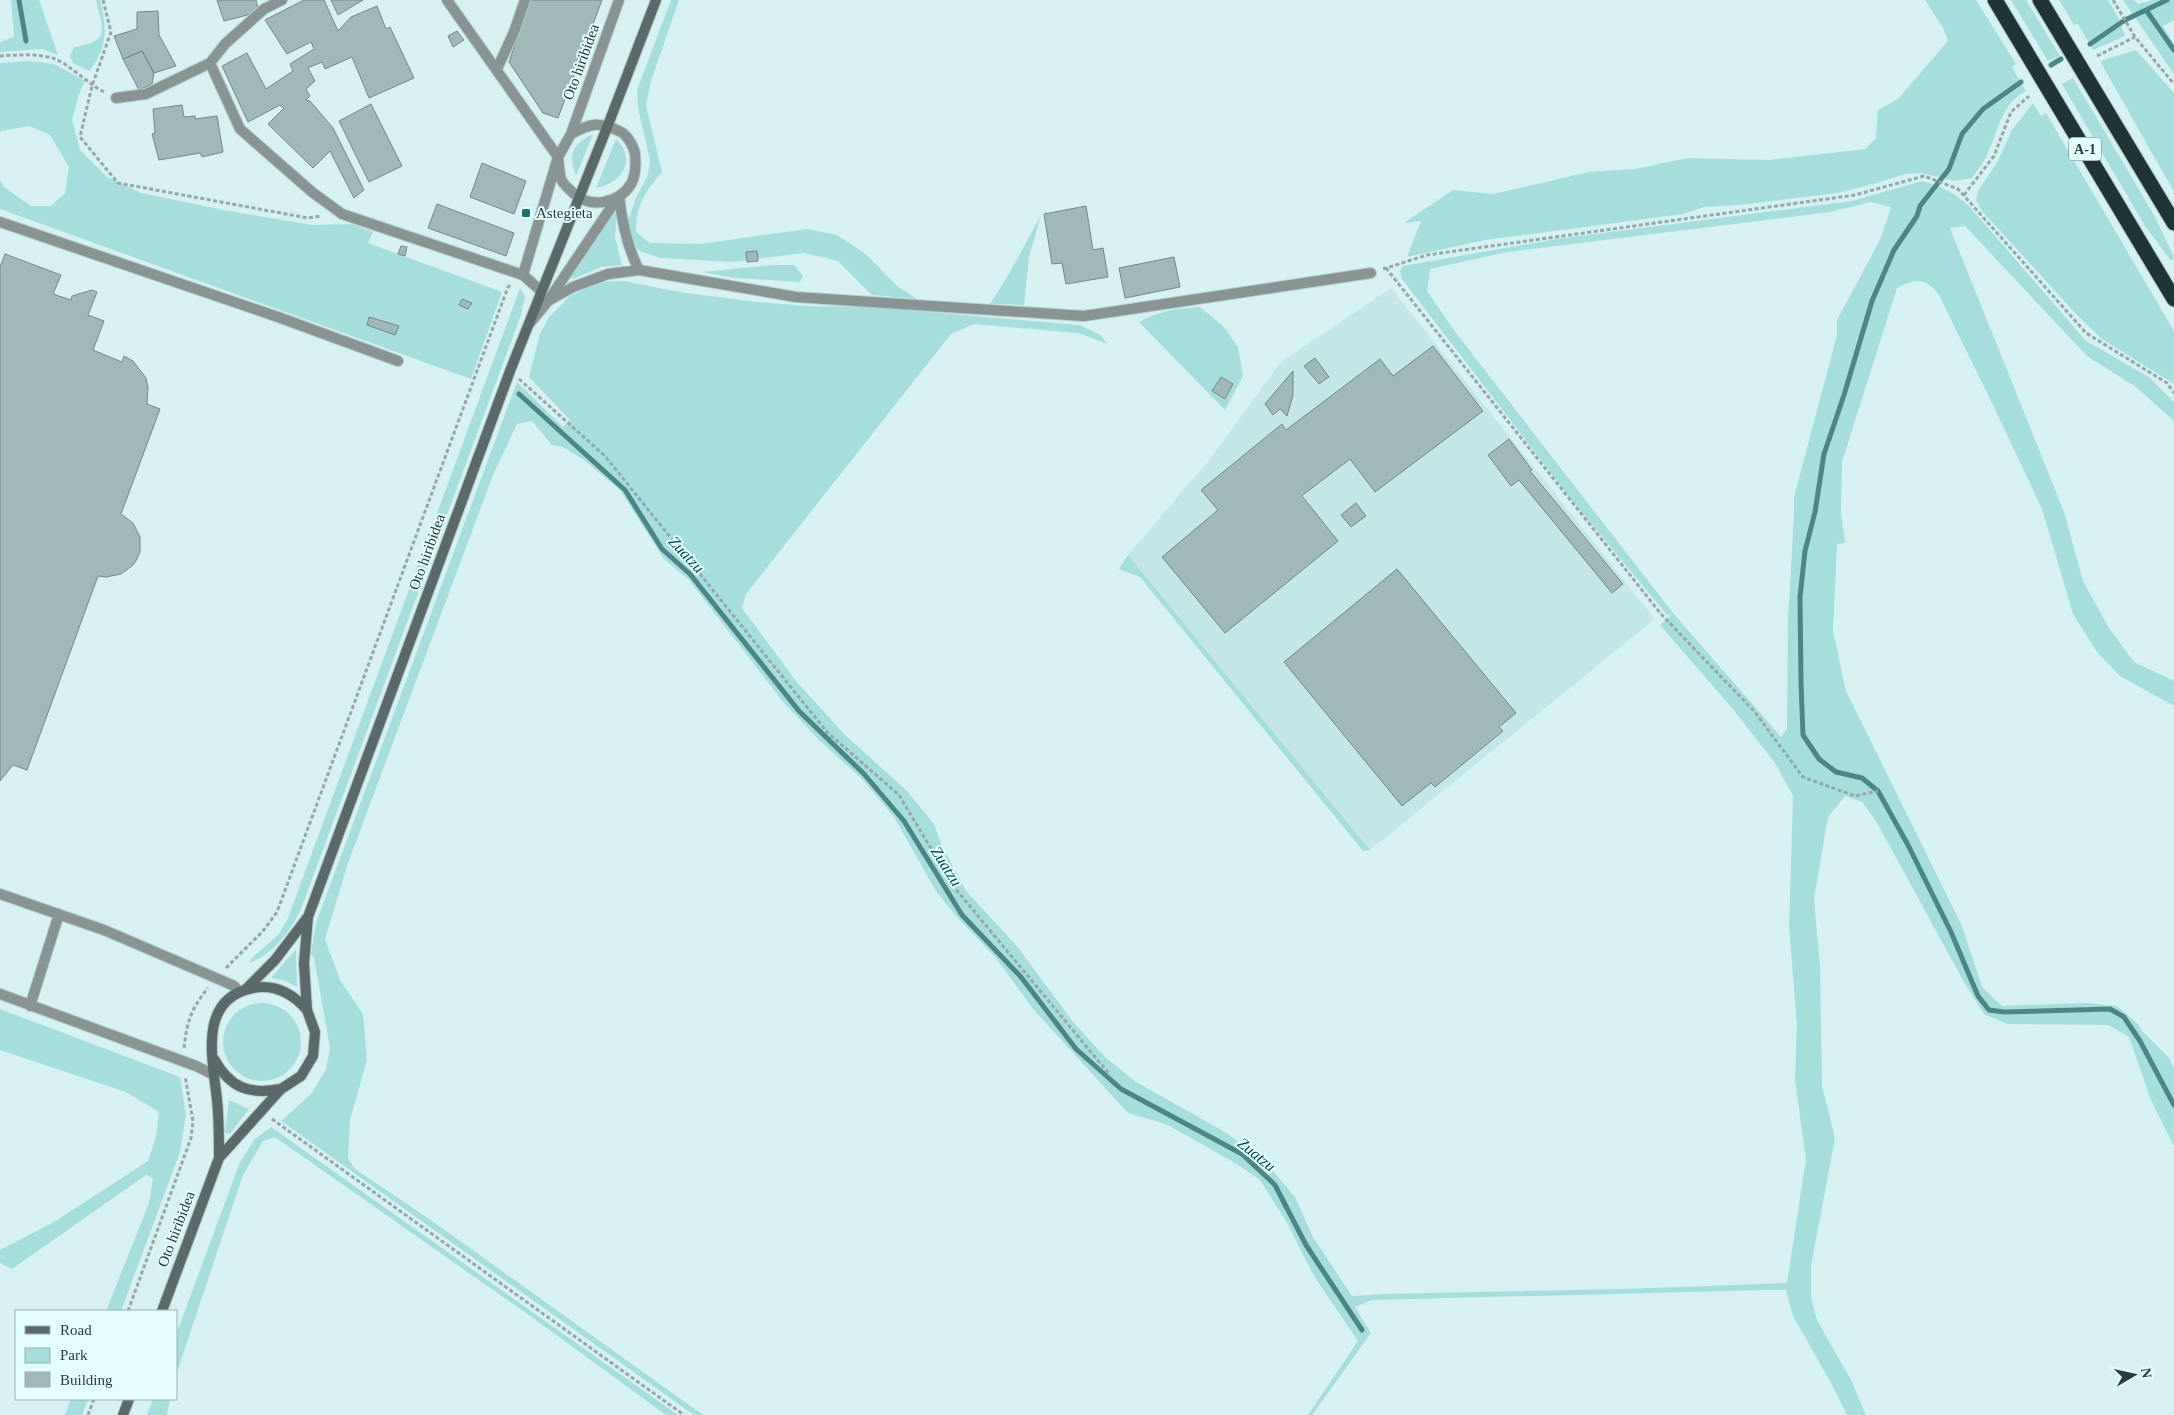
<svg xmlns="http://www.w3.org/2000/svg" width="2174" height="1415" viewBox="0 0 2174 1415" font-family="Georgia,serif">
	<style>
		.built { fill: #c3e7e7 }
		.green { fill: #a6dede; fill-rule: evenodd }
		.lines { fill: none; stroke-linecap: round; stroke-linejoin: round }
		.stream { stroke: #4b8687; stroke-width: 5 }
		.building { fill: #9fb9b9; stroke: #708989 }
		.lane-casing { stroke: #b5cccc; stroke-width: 12 }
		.street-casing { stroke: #b5cccc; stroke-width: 12 }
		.secondary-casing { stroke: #b5cccc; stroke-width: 12 }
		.highway-casing { stroke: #b5cccc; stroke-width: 17 }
		.path { stroke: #94a8a8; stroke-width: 3; stroke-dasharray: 4 2.5; stroke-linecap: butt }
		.lane { stroke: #889393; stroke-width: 10 }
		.street { stroke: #889393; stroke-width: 10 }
		.secondary { stroke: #5a6a6a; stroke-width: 10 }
		.highway { stroke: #1e3435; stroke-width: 15 }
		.poi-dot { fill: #216d6e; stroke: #e3fefe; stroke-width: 2 }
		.labels { text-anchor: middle; stroke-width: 4; stroke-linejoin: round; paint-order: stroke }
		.shield { fill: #e3fefe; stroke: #657575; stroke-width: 1 }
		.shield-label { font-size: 14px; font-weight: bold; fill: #2f3a3a }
		.street-label { font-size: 15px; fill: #2f3a3a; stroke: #e3fefe }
		.poi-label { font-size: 15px; fill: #2f3a3a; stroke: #e3fefe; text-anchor: start }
		.water-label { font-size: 16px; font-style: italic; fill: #004c4e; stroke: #e3fefe }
	</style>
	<rect width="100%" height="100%" fill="#d6f1f1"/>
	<path class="built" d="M1391,288L1655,619L1370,850L1128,555L1210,459L1281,362Z"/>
	<path class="green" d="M11,0H39L58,55L42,49L0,52V42L14,37Z
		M96,0H100C107,27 108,49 89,71L73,63L70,56L74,47C111,42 103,30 96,0Z
		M671,0H679L651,81L646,105L662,172C645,192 636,205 636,232L650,243L701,244L807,229L837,235L867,255L897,286L917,299L872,295L838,261L804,253L732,262L660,258L639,251L629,235V218L636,198L648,175L650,160L638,108L637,90Z
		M1925,0H1976L2016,64L2012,67L2026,91C2000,103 1998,135 1985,159C1982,165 1976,172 1972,178L1955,181L1921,173L1905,174L1877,183L1837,193L1738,205L1704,207L1683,214L1485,240L1407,257L1421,221L1404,223L1453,190L1493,194L1589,172L1635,169L1688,158L1770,160L1865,149L1876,138L1878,110L1898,99L1948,41L1943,28Z
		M2011,0H2026L2060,56L2048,61Z
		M2059,0H2108L2119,19L2125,36L2093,50L2078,24L2074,25Z
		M2123,0H2134L2138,4L2153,0H2174V20L2163,26L2174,44V74Z
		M2136,50L2174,93V192L2100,61Z
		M28,61L54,64L85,81L79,94L72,120L80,150L107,177L141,193L228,211L313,225L353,224L373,232L368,243L502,292L471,379L0,209V180L4,187L31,206H51L65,193L69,167L50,135L29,126L2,131L0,133V63Z
		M2073,78L2154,215L2174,257L2171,261L2145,226L2062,84Z
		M2033,103L2041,116L2046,113L2174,331V384L2102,339L2077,315L1982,211L1976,200L1978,191L1998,161L2012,130Z
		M593,134L576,176C568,154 572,144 593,134Z
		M616,139C638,160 621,184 596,188Z
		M1922,181C1942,186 1955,193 1970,207L2086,341L2149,377L2174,402V421L2136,387L2087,356L1965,226L1950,228L2064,512L2083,581L2109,628L2134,662L2174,681V706L2120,676L2097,652L2073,614L2042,509L1993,405L1938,293C1923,277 1915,279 1897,288L1842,462L1841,513L1845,543L1837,544L1833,631L1846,691L1962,926L1982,987L2002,1006L2086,1003L2117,1006L2138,1024L2141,1030L2169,1058L2174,1069V1146L2151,1100L2129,1037L2108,1025L2008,1024L1984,1014L1964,982L1876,821L1862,802L1845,796L1828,817L1814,899L1820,967L1822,1086L1835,1138L1811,1266V1298L1817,1320L1851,1380L1866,1415H1847L1831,1383L1793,1316L1786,1290H1765L1372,1300L1355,1307L1371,1333L1312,1415H1308L1358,1341L1314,1276L1286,1221L1260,1180L1237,1164L1166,1124L1128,1113L1034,1010L995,957L957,917L936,891L894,817L862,779L819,740L784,703L689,580L664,559L620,490L584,460L563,447L552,445L532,421L517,424L493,475L348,863L325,939L340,980L363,1014L367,1060L350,1120L348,1158L355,1169L435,1223L703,1415H694L281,1121L312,1093L326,1069L330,1048L314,958L311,954L316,923L517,382L563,427L570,420L529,377L540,334L549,317L570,296L599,282L624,281L680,292L748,301L805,306L873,307L1079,325L1099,334L1108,344L1078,333L974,324L951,334L746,594L742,608L796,681L844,734L907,791L934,824L942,846L966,891L1016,945L1074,1023L1105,1057L1136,1082L1225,1132L1264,1160L1295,1197L1313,1237L1352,1296L1381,1294L1625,1289L1787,1283L1806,1159L1795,1080L1797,1025L1789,927L1793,796L1775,763L1732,708L1660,625L1672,614L1667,615L1571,499L1402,279L1400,271L1403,266L1556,239L1852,201ZM1871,202L1891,207L1881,238L1837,320V335L1794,497V516L1788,620L1787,729L1781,737L1673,613L1456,333L1427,291L1430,269L1507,252L1830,212Z
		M614,213L617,214L615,237L622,265L601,267L573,279L571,277Z
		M1041,215L1029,257L1024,305L990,304L1009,274Z
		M773,265H794L803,276L800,282L734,278L702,272Z
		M520,288L525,297L521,315L301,909C290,932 274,953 250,963L251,959L279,934L288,918Z
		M1200,307L1224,327L1238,347L1243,376L1225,410L1139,322C1159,311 1178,308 1200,307Z
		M1128,555L1370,850L1363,851L1140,577L1119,569Z
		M296,949L297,987L286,981L271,978Z
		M223 1042a39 39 0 1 1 78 0a39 39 0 1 1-78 0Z
		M0,1009L180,1077L186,1115L180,1152L121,1311H106L149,1203L153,1178L146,1175L12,1269L0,1263V1250L54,1222L148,1161L156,1137L159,1112L126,1092L0,1050Z
		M229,1100L249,1109L230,1134L225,1132Z
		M271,1127L678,1415H666L533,1318L275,1137L263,1141L243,1175L176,1375V1335L240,1162L255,1139Z
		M71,1399H88L82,1415H65Z
		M153,1399H170L167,1415H147Z"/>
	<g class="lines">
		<path class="stream" d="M19,0L26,41
			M2146,10L2174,50
			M2090,44L2125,20L2167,0
			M2051,65L2061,59
			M2021,82L1983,109L1962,134L1949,169L1920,206L1917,216L1894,250L1872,301L1844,395L1824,454L1815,512L1805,551L1800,597L1801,683L1803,735L1819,759L1836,772L1862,778L1878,791L1908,845L1951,932L1978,996L1989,1010L2004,1012L2110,1009L2124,1017L2140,1041L2174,1105
			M519,394L625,490L662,549L690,574L799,711L864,774L904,821L962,915L1021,977L1076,1049L1121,1089L1242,1154L1275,1185L1306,1245L1362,1330"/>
	</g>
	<path class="building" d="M217,0H256L259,12L224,21Z
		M304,0H324L338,31L351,17L377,6L386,29L390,27L414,78L369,98L352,57L325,69L322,62L308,68L315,81L306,89L310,96L306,100L310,101L333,128L364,190L354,198L330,151L313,168L268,124L284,108L280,105L248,122L222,66L247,53L266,89L293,71L290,64L314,49L311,42L287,54L265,20Z
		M331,0H363L338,15Z
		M530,0H602L558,118L543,113L509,62Z
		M158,11L159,35L176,66L154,73L142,51L123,59L114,36L137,29V12Z
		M457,31L464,40L453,47L448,36Z
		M142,51L154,73L152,84L139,90L123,59Z
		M371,104L402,166L369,182L339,121Z
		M182,105L184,117L195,116V119L217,116L223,152L202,157L200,153L159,160L152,134L155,133L153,109Z
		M482,163L526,181L514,214L470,197Z
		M437,204L514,233L506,256L428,228Z
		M1086,206L1093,250L1103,248L1108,277L1066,284L1062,263L1052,264L1044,214Z
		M401,246L407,247L405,256L398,254Z
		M757,251L758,261L747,262L746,252Z
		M5,254L61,275L53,294L71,300L72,296L92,290L97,292L88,315L104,321L93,350L122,362L124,356L133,361L146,378L148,388L147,404L160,409L121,514L133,523L140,537V552L137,559L133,565L121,574L106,577L98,576L27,770L13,765L0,781V267Z
		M1174,257L1180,287L1125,298L1119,268Z
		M462,299L472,303L468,309L459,305Z
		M369,317L399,326L395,335L367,325Z
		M1433,346L1483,411L1375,492L1350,459L1304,494L1302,496L1338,541L1225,633L1162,557L1218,510L1201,490L1282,424L1286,430L1380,359L1393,376Z
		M1315,358L1329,377L1319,384L1304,366Z
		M1293,371V395L1287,416L1280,409L1273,415L1265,404Z
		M1221,377L1233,384L1225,399L1212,391Z
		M1509,439L1532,470L1530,471L1623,584L1612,593L1519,480L1511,486L1488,455Z
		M1356,503L1366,516L1351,527L1341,515Z
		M1397,569L1516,713L1499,727L1503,731L1435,787L1431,783L1402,806L1284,662Z"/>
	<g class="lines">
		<defs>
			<path id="lane" d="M0,222L278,317L398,361
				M0,894L104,930L223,981L234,986L240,992
				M0,994L196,1066L214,1075
				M30,1006L59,914"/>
			<path id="street" d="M447,0L558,157C559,164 559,173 561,179C563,184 568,188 571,191C588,209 618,205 631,184C636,175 636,164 635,154C634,147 628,136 621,132C600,121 591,123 571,134
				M210,63L240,129L312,192L342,214L523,275L541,291
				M497,69L514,32L525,0
				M116,98L146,94L210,63L225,44L264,9L282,0
				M619,196C622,222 627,247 639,270
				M523,275L558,157L571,134L619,0
				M548,301L573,287L608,274L639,270L796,297L1084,316L1371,273
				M530,323L548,301L618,197"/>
			<path id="secondary" d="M246,989L275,960L307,918
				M214,1059C230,1088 249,1095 281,1089
				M219,1158C219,1138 219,1119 217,1100C213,1060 197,999 253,988C275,984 293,994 307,1010
				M162,1311L219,1158L281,1089L301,1076L313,1056L315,1032L307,1010L304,963L308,917L510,371L608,125L656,0
				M123,1415L129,1399"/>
			<path id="highway" d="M1995,0L2174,299
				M2040,0L2174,223"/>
		</defs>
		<use href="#lane" class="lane-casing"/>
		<use href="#street" class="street-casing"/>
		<use href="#secondary" class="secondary-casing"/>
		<use href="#highway" class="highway-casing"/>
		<path class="path" d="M103,0L111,32L92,86L80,137L118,183L308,218L321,216
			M2113,0L2135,37L2174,84
			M0,56C17,55 39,53 55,59C67,63 90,85 104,92
			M2097,56L2135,37
			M1964,195L1994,156L2011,112L2029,96
			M1386,268L1661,614L1754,711L1803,777L1855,796L1878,791
			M1383,269L1427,255L1855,195L1924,176L1958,189L2086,333L2167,383L2174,393
			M519,379L605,456L827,732L899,795L954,887L1110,1075
			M226,968L263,931L277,912L508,287L511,285
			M184,1048C187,1021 191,1009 208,988
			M272,1119L684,1415
			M128,1311L191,1138L193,1121L185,1076
			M88,1415L94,1399"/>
		<use href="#lane" class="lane"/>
		<use href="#street" class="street"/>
		<use href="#secondary" class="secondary"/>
		<use href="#highway" class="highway"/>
	</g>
	<rect class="poi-dot" x="521" y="208" width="10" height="10" rx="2.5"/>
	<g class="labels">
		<rect class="shield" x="2069" y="137.5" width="32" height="23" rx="4"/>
		<g class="shield-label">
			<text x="2085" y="154">A-1</text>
		</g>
		<g class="street-label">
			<text transform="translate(581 62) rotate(-70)" y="5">Oto hiribidea</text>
			<text transform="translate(427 552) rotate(-70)" y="5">Oto hiribidea</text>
			<text transform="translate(176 1229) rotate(-69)" y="5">Oto hiribidea</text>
		</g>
		<g class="poi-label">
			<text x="536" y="218">Astegieta</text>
		</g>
		<g class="water-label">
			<text transform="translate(687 554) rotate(47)" y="6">Zuatzu</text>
			<text transform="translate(947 866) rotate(58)" y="6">Zuatzu</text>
			<text transform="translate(1257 1154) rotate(39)" y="6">Zuatzu</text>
		</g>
	</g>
	<rect x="15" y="1310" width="162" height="90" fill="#e3fefe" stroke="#9bb0b0"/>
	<rect x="25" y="1326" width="25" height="8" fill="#5a6a6a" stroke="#9bb0b0"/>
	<text x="60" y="1335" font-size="15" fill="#2f3a3a">Road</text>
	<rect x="25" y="1348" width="25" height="15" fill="#a6dede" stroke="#9bb0b0"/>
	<text x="60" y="1360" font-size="15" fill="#2f3a3a">Park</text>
	<rect x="25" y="1372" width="25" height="15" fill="#9fb9b9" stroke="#9bb0b0"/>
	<text x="60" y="1385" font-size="15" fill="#2f3a3a">Building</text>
	<g transform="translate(2134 1375) rotate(81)" stroke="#e3fefe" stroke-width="4" paint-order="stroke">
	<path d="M0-4L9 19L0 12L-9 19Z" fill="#2f3a3a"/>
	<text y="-8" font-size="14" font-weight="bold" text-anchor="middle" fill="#2f3a3a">N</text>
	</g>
</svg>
